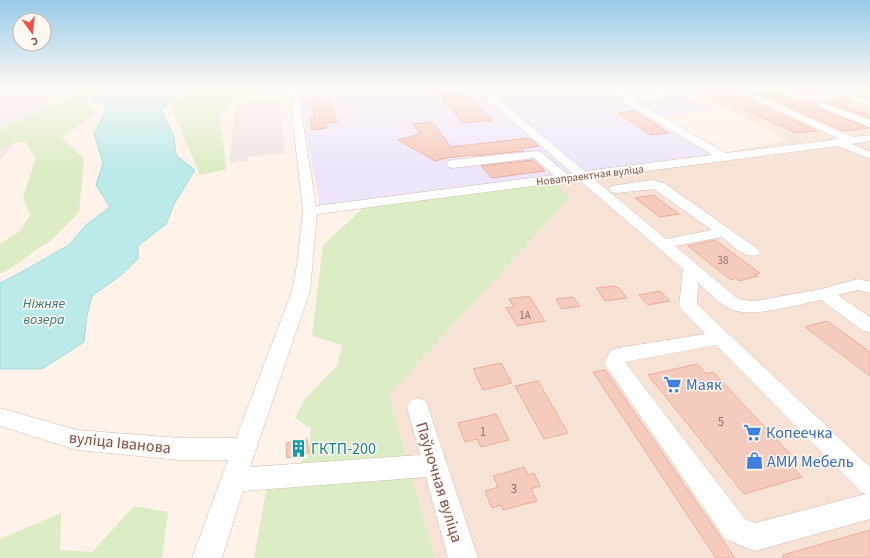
<svg xmlns="http://www.w3.org/2000/svg" width="870" height="558" viewBox="0 0 870 558" font-family="'Source Sans 3',sans-serif">
	<style>
		.residential { fill: #f6e3d6 }
		.industrial { fill: #efe6e2 }
		.education { fill: #efe5fb }
		.green { fill: #dcedc5 }
		.water { fill: #bbeae9; stroke: #a0dcdb }
		.building { fill: #f5cbbe; stroke: #e9ae9d }
		.lines { fill: none; stroke-linecap: round; stroke-linejoin: round }
		.minor-casing { stroke: #d4bab0; stroke-width: 1 }
		.minor { fill: #fff; fill-rule: evenodd }
		.labels { text-anchor: middle; stroke-width: 3; stroke-linejoin: round; paint-order: stroke }
		.far-street-label { font-size: 11px; fill: #7b534a; stroke: #fff7f1 }
		.number-label { font-size: 11px; fill: #9a7167 }
		.near-number-label { font-size: 13px; fill: #9a7167 }
		.water-label { font-size: 14px; font-style: italic; fill: #397979; stroke: #fff7f1 }
		.near-shop-label { font-size: 16px; fill: #366cbe; stroke: #fff7f1; text-anchor: start }
		.near-street-label { font-size: 16px; fill: #7b534a; stroke: #fff7f1 }
		.near-culture-label { font-size: 16px; fill: #0d838f; stroke: #fff7f1; text-anchor: start }
	</style>
	<rect width="100%" height="100%" fill="#fef2e9"/>
	<path class="residential" d="M689,89H870V558H435L389,395L570,198L551,178L726,153L788,140Z"/>
	<path class="industrial" d="M0,89H58L43,111L0,160Z
		M279,99L285,153L248,157V161L229,163L236,103Z"/>
	<path class="education" d="M306,89H571L576,92L592,91L628,101L726,153L320,208L299,92Z
		M574,89H674L713,110L658,116L632,100L593,90Z"/>
	<path class="green" d="M83,89H113L85,99L94,115L62,137L84,159L79,212L51,240L5,272L0,273V244L20,231L30,215L23,197L36,158L25,142H15L0,149V130L69,99Z
		M188,89H268L237,97L219,116L227,169L200,175L172,109Z
		M551,178L570,198L389,395L435,558H254L266,491L308,456L311,429L295,418L304,400L337,366L342,345L312,336L323,245L363,208Z
		M134,506L168,512L162,558H0V539L61,513L60,550L92,552Z"/>
	<path class="water" d="M116,89H186L161,110L174,136L176,155L195,170L174,204L166,224L138,246V259L120,276L92,296L87,315L84,342L42,369H0V283L25,270L69,245L86,225L110,207L96,185L103,163L94,134L107,107L100,103L90,101Z"/>
	<path class="building" d="M433,89H461L493,120L463,123Z
		M785,92L782,95L785,98L817,103L815,105L817,108L869,128L844,131L759,94Z
		M742,96L817,131L796,133L719,98Z
		M842,98L851,101L836,103L870,115V118L826,102Z
		M330,99L337,122L325,123L327,128L312,130L310,119H315L311,101Z
		M635,111L644,117L669,133L651,135L618,113Z
		M432,122L451,147L529,138L539,146L521,149L524,151L473,156L472,155L446,158L435,161L398,140L420,134L413,124Z
		M533,160L545,171L492,178L481,166Z
		M653,195L679,214L660,217L635,198Z
		M715,240L760,273L755,274L758,276L739,281L736,278L731,280L688,246Z
		M613,286L619,288L627,298L605,301L596,288Z
		M660,291L670,301L648,305L639,295Z
		M529,296L545,321L517,326L506,308L514,307L509,299Z
		M573,297L580,306L562,309L556,299Z
		M827,321L870,352V376L805,327Z
		M501,363L512,383L483,390L473,369Z
		M697,364L706,374L713,372L791,455L783,457L802,477L744,494L648,375Z
		M605,370L735,558H716L593,372Z
		M538,381L568,433L544,439L515,386Z
		M496,414L509,440L481,447L477,439L465,442L458,423Z
		M307,439L309,453L287,458L286,443Z
		M524,467L528,475L534,473L540,486L531,489L537,501L503,510L501,505L492,508L485,491L498,487L493,476Z
		M870,530V558H783V555Z"/>
	<g class="lines">
		<defs>
			<path id="minor" d="M292,89H300L303,123L316,206L554,175L534,158L452,168L448,167L446,164L448,161L452,160L537,151L541,152L567,174L572,173L476,89H486L585,171L712,155L625,103L623,101L625,99L609,95L601,89C611,89 618,93 628,94C639,96 649,95 660,94L654,89H665L673,95L670,98L634,100L726,153L839,139L731,89H743L853,137L870,135V141L852,144L870,152V159L838,146L593,178L666,239L712,230L654,189L616,193L611,192L609,189L611,186L652,180L664,183L758,249L760,252L758,255C744,259 732,245 722,237L675,246L736,297L743,300L755,301L822,289L858,279L870,282V293L858,290L838,295L870,317V332L863,331L821,300C799,304 753,318 733,310C719,304 709,292 698,283L697,304L870,467V519L755,551L725,539L604,363L611,350L618,348L705,334L679,306L683,269L579,180L317,214L310,291L250,467L420,455L407,407L410,401L418,398L426,401L478,558H448L426,477L243,491L222,558H192L228,460H180L77,450L0,426V408L77,430L180,438H236L292,291L297,265L303,211L293,123ZM716,345L861,492L866,494L755,523L745,519L625,362Z
				M816,89H840L870,100V106L842,96C832,105 797,100 785,97L783,95L788,92L809,96L826,94Z
				M821,102L870,120V127L818,107L816,105Z"/>
		</defs>
		<use href="#minor" class="minor-casing"/>
		<use href="#minor" class="minor"/>
	</g>
	<linearGradient id="sky" x2="0" y2="1"><stop stop-color="#96cae8"/><stop offset="0.53" stop-color="#fff9f5"/><stop offset="1" stop-color="#fff9f5" stop-opacity="0"/></linearGradient>
	<rect width="870" height="167" fill="url(#sky)"/>
	<defs>
		<symbol id="supermarket-bare" viewBox="-9 -9 18 18"><path d="M-6-5.5h2.5l.6 2H6L4.5 2H-2.5L-4.4-4H-6ZM-1.5 3.2a1.3 1.3 0 1 0 .1 0ZM3 3.2a1.3 1.3 0 1 0 .1 0Z" fill="#3f7fe0" stroke="#fff7f1" stroke-width="2.5" paint-order="stroke"/></symbol>
		<symbol id="building-bare" viewBox="-9 -9 18 18"><path d="M-4-6H4V6H1V3H-1V6H-4ZM-2.5-4.3h1.7v1.8h-1.7ZM.8-4.3h1.7v1.8H.8ZM-2.5-1h1.7V.8h-1.7ZM.8-1h1.7V.8H.8Z" fill="#0f9aa8" stroke="#fff7f1" stroke-width="2.5" paint-order="stroke"/></symbol>
		<symbol id="shop-bare" viewBox="-9 -9 18 18"><path d="M-5-2.5h2.3a2.7 3.5 0 0 1 5.4 0H5L5.5 6h-11ZM-1.5-2.5h3a1.5 2.3 0 0 0-3 0Z" fill="#3f7fe0" stroke="#fff7f1" stroke-width="2.5" paint-order="stroke"/></symbol>
	</defs>
	<g fill-rule="evenodd">
		<use href="#supermarket-bare" x="660" y="372" width="25" height="25"/>
		<use href="#supermarket-bare" x="740" y="420" width="25" height="25"/>
		<use href="#building-bare" x="286" y="436" width="25" height="25"/>
		<use href="#shop-bare" x="742" y="448" width="25" height="25"/>
	</g>
	<g class="labels">
		<g class="far-street-label">
			<text transform="translate(590 175) rotate(-7)" y="4">Новапраектная вуліца</text>
		</g>
		<g class="number-label">
			<text x="723" y="264">38</text>
			<text x="525" y="319">1А</text>
		</g>
		<g class="near-number-label">
			<text x="721" y="426">5</text>
			<text x="483" y="436">1</text>
			<text x="514" y="493">3</text>
		</g>
		<g class="water-label">
			<text x="44" y="308">Ніжняе<tspan x="44" dy="16">возера</tspan></text>
		</g>
		<g class="near-shop-label">
			<text x="686" y="390">Маяк</text>
			<text x="766" y="438">Копеечка</text>
			<text x="767" y="467">АМИ Мебель</text>
		</g>
		<g class="near-street-label">
			<text transform="translate(120 442) rotate(6)" y="6">вуліца Іванова</text>
			<text transform="translate(440 482) rotate(73)" y="6">Паўночная вуліца</text>
		</g>
		<g class="near-culture-label">
			<text x="311" y="454">ГКТП-200</text>
		</g>
	</g>
	<g transform="translate(32 32) rotate(165)"><circle r="19" fill="#fff7f1" stroke="#cab5ae"/>
	<path d="M0-3L7 15L0 10L-7 15Z" fill="#ef5047"/>
	<text y="-6" font-size="11" font-weight="bold" text-anchor="middle" fill="#7b534a">С</text>
	</g>
</svg>
